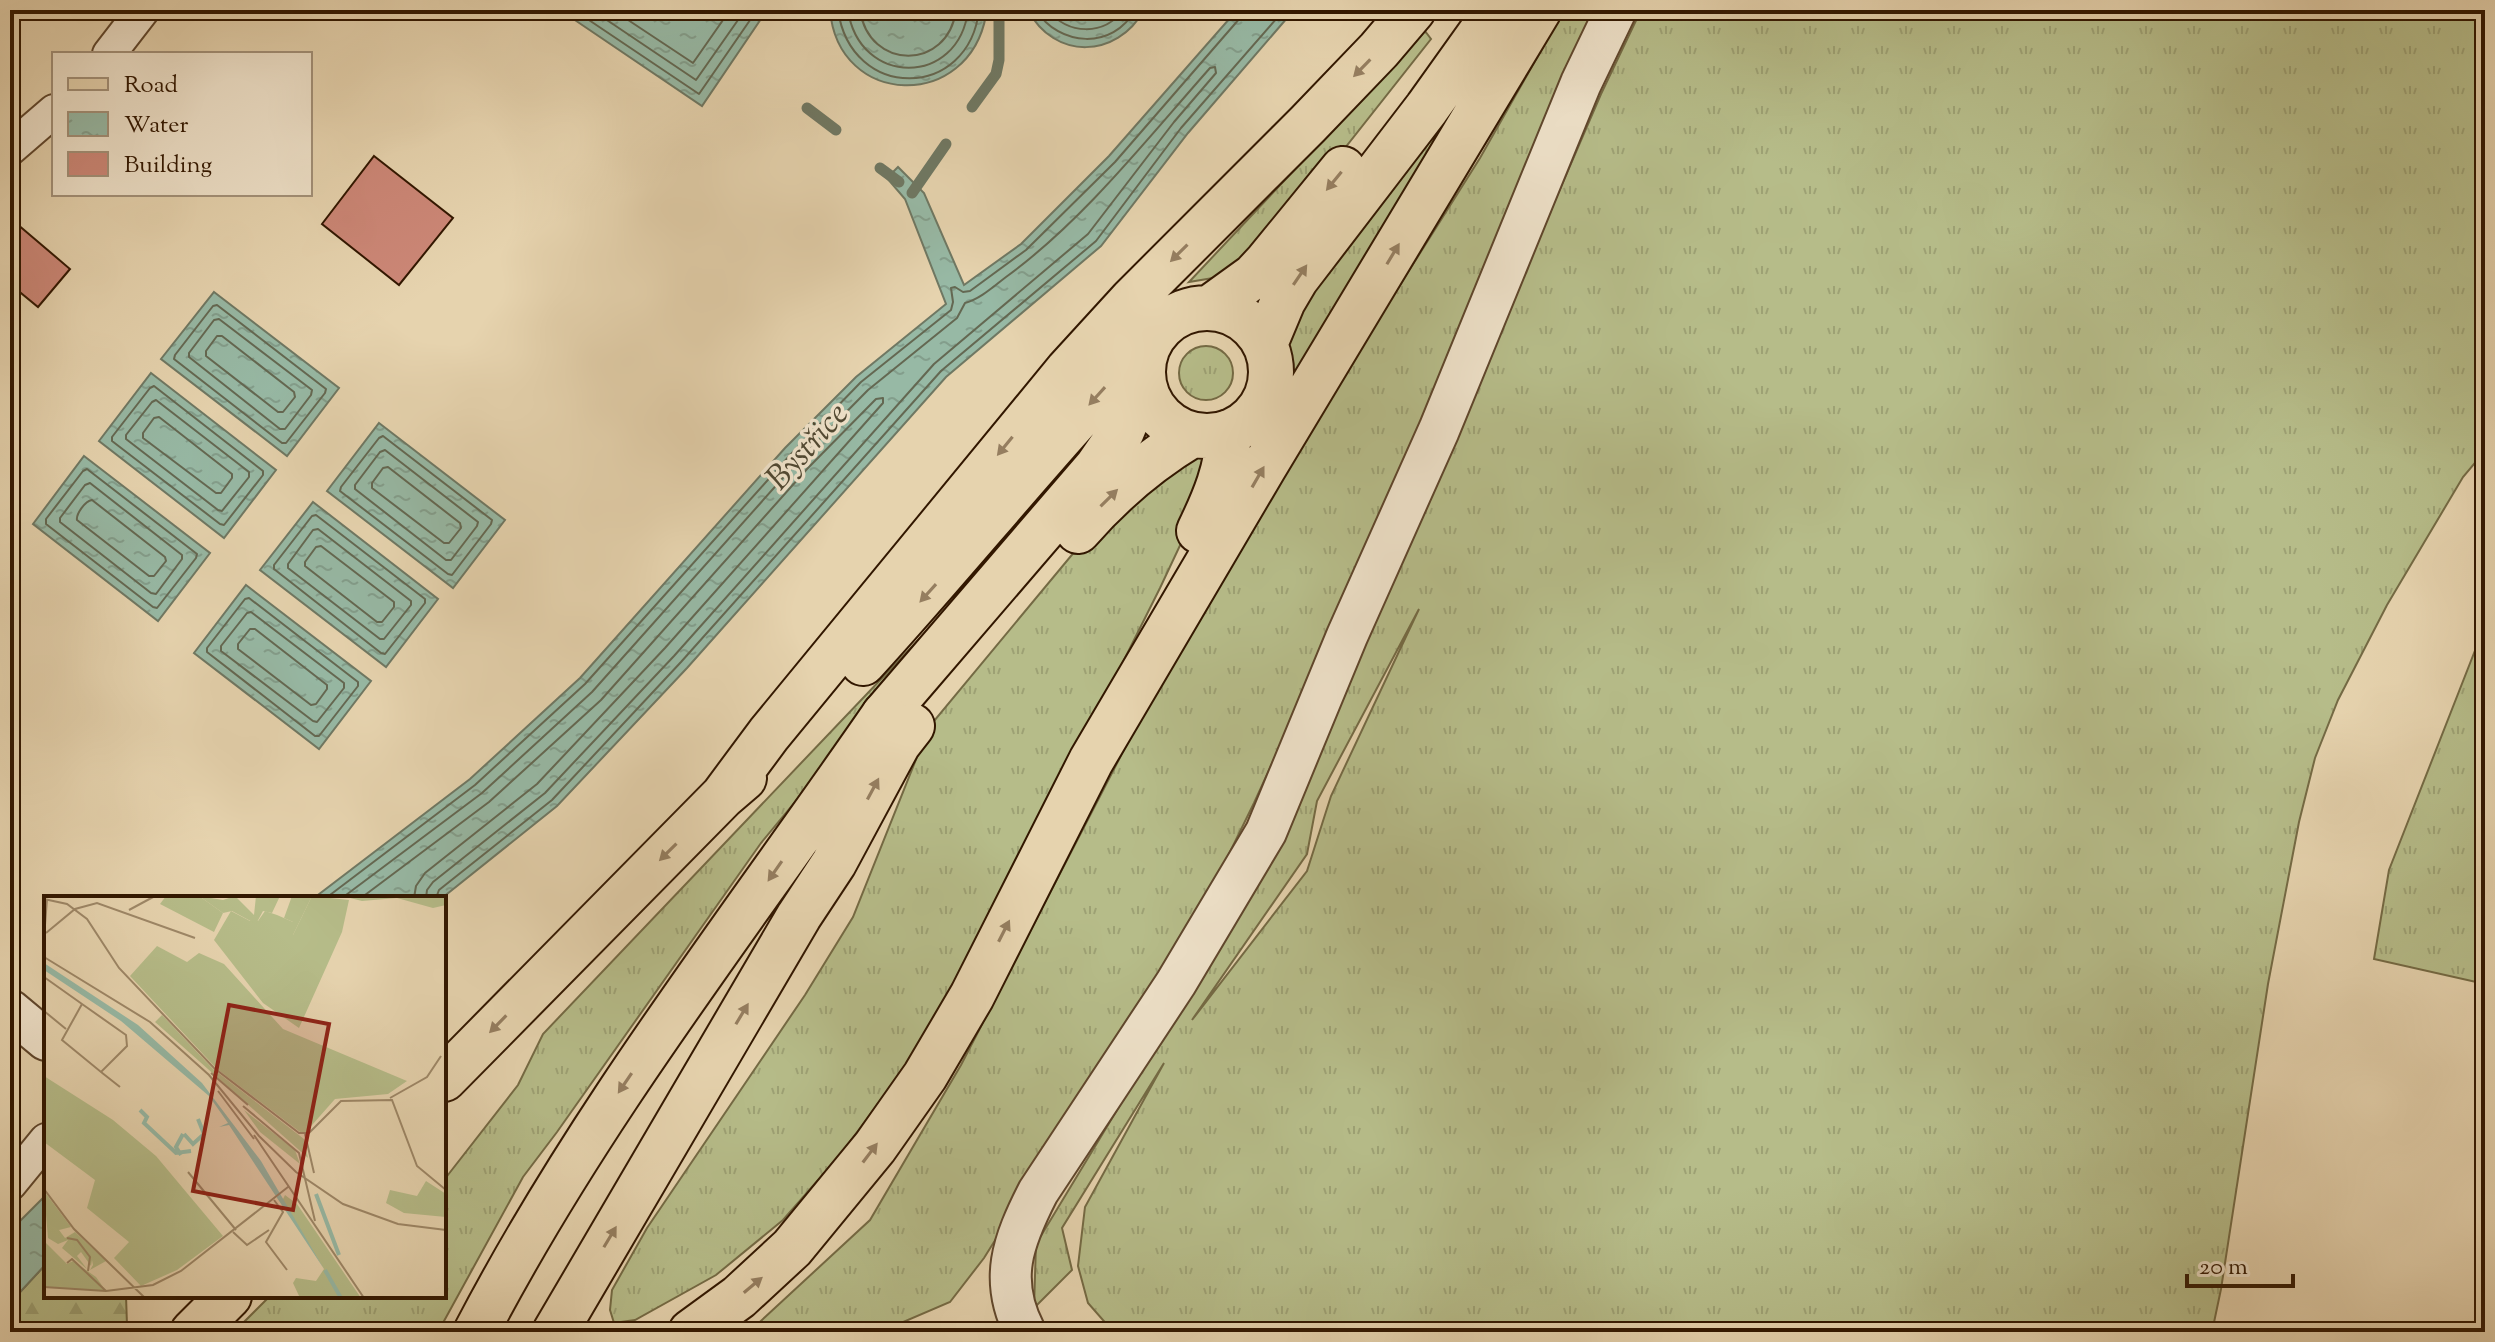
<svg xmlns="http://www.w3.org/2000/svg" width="2495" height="1342" viewBox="0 0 2495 1342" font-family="'Sorts Mill Goudy',serif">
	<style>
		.grass { fill: url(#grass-tufts); stroke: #746a44; stroke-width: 2; fill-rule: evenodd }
		.forest { fill: url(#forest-firs); stroke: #746a44; stroke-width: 2 }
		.water { fill: url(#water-ripples); stroke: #6f7863; stroke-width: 2 }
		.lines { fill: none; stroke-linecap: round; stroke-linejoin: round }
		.shore { stroke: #646852; stroke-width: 2 }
		.stream { stroke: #6f7863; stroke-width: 11 }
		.building { fill: #cc8777; stroke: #321700; stroke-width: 2 }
		.minor-casing { stroke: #5f462c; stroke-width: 36 }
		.tertiary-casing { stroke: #5f462c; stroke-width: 44 }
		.primary-casing { stroke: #321700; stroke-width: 48 }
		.trunk-casing { stroke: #321700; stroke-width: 48 }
		.minor { stroke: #efe2ca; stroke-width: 32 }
		.tertiary { stroke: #efe2ca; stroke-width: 40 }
		.primary { stroke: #e6d3ae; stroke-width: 44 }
		.trunk { stroke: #e6d3ae; stroke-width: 44 }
		.oneway { fill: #957e60 }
		.labels { text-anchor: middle; stroke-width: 7; stroke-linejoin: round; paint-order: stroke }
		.water-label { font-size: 34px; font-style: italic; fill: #504832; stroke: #efe2ca }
		.inset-river { fill: none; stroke: #97b9a5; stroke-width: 4 }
		.inset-road { fill: none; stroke: #9e8868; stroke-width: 2 }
		.view { fill: #8f2418; fill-opacity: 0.15; stroke: #8f2418; stroke-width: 4 }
		.inset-edge { fill: none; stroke: #321700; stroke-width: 4 }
	</style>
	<defs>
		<pattern id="grass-tufts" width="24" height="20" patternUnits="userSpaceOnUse" patternTransform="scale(2)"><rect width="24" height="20" fill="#b6bc89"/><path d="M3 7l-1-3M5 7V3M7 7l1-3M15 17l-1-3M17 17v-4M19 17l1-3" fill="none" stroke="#9da174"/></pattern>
		<pattern id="forest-firs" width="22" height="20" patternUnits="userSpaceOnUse" patternTransform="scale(2)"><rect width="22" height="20" fill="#b6bc89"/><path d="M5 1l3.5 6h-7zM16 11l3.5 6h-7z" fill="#9da174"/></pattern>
		<pattern id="water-ripples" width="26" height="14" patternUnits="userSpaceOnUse" patternTransform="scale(2)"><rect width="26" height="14" fill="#97b9a5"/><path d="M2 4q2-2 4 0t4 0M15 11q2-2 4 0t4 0" fill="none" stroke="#839e8c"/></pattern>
	</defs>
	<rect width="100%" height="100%" fill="#e6d3ae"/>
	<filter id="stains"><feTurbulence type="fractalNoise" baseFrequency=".0025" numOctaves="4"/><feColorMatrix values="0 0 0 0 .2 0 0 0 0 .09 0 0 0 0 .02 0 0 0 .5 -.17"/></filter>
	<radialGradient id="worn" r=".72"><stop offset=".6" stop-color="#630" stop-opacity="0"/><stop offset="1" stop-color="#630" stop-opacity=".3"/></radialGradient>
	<path class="grass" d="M1564,10H1602L1398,488L1254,803L1200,913L984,1258L950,1302L880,1332H749L870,1220L961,1065L1203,597L1480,158Z
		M1641,10H2485V451L2463,477L2387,605L2338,700L2315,758L2299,822L2268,984L2221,1289L2212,1332H1118L1109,1327L1088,1303L1078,1266L1085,1207L1164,1063L1062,1228L1072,1270L1034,1308L1036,1244L1276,847L1601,94ZM1419,609L1331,796L1307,871L1192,1020L1307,854L1317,801Z
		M1425,31L1431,39L1288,220L1225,276L1189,282Z
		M1488,45L1502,59L1291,397L1287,357L1293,320Z
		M1179 373a27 27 0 1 1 54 0a27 27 0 1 1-54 0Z
		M1094,431L1098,437L761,843L557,1132L523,1177L438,1332H244L240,1326L270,1296H444V1180L518,1085L543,1034L944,613L1044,482Z
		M1195,452L1205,456L1199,505L1160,588L1077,754L924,1041L841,1154L783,1220L716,1275L635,1320L614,1323L610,1310L612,1290L647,1228L805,995L853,917L929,727L1095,527Z
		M2485,625V984L2374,959L2389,870Z"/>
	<path class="forest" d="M46,1264V1296H126L127,1325L124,1332H10V1303Z"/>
	<path class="water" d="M564,10H767L702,106L563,12Z
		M830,10H986V15C969,111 838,108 830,10Z
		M1028,10H1144C1117,59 1054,60 1028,10Z
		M1237,10H1294L1188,133L1101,246L946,377L687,668L557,806L442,898H314L470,779L580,678L785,448L856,377L946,304L905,199L887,178L898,167L924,193L964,285L1021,244L1109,156Z
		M214,292L339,388L287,456L161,359Z
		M151,373L276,470L224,538L99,441Z
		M379,423L505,520L453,588L327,491Z
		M84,456L210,553L158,621L33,524Z
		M313,502L438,599L386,667L260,570Z
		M246,585L371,681L319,749L194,653Z
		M46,1195V1264L10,1303V1231Z"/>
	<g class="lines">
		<path class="shore" d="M574,10L699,94L757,10
			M592,10L696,80L745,10
			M613,10L693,63L730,10
			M838,10C851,102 969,100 979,10
			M848,10C859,87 959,87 968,10
			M860,10C869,71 948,71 956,10
			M1036,10C1059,47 1113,50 1135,10
			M1048,10C1068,35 1104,36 1123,10
			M217,305L326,389L325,393L286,443H282L174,359L175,355L213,306Z
			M219,319L312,390L311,395L285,429H280L189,357V353L214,320Z
			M217,336H222L294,392L295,397L283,412H278L206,356V351Z
			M154,386L263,471V475L224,525L220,524L112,441V437L150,388Z
			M156,400L249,472V477L222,511L218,510L126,439V435L152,402Z
			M159,417L232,474V478L221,493H216L143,438V433L154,418Z
			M383,436L492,520L491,524L452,575L448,574L340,491L341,487L379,438Z
			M385,450L478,522L477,526L451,560H446L355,489V485L380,452Z
			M388,467L460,523L461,528L449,543H444L372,488V483L383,468Z
			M87,469L197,554L196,558L157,608L153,607L46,524V519L83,471Z
			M90,483L182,555V559L156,594L151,593L60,522V518L85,485Z
			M92,500L165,557L166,561L154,576H149L77,520C76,514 85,501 92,500Z
			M316,515L425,599V603L385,654L381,653L274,569V565L312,516Z
			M318,529L411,601V605L384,639H380L288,568V564L313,530Z
			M321,546L394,602V607L382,622H377L305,566V562L316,547Z
			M249,598L358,682V686L319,736H315L207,652V648L245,599Z
			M251,612L344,683V688L317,722L313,721L221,651V646L247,613Z
			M250,629H255L327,685V689L316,704L311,705L238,649V644Z
			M326,898L475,785L585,684L791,454L861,382L951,310L953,302L951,288L955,287L963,292L970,291L1026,250L1115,162L1240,18L1242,10
			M342,898L482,793L592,692L798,461L868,390L957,318L965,303C980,299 993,287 1006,277C1083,221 1147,139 1210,68L1215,67L1216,73L1174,122L1088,234L934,364L674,656L545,793L433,882L427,890L426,898
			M361,898L489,802L601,700L807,469L876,399L883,398V403L665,648L537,784L425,873L416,886L414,898
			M436,898L439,890L552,800L681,662L941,371L1096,241L1181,128L1284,10"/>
		<path class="stream" d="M972,107L996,74L999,60V10
			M807,108L836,130
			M880,168L899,182
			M912,193L946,144"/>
	</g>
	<path class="building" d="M374,156L453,218L399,285L322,224Z
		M10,218L70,269L38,307L10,284Z"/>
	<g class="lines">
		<defs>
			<path id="minor" d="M109,54L143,10
				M10,149L54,111
				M10,1184L46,1140"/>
			<path id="tertiary" d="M10,1010L46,1040
				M1025,1332C998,1280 1013,1241 1038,1192L1176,983L1266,832L1347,636L1439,430L1581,83L1616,10"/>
			<path id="primary" d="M1211,307L1254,276L1267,262L1343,169
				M1143 372a64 64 0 1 1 128 0a64 64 0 1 1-128 0Z
				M1265,344L1283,301L1296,279L1427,108L1497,10
				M1078,531C1112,492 1147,462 1192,435
				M1199,531C1215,498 1227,469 1229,432
				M863,663C960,557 1051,443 1151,339
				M884,715L1097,467L1122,431L1143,380
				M723,796L769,734L1068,370L1132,300L1308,124L1379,50L1413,10
				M444,1079L723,796L744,778
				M193,1332L229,1296
				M691,1332L739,1297L792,1248L875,1147L925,1076L972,996L1091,761L1264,467L1539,10"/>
			<path id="trunk" d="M476,1332C590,1113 744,918 884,715
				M555,1332L799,916L834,863L898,744L912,726"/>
		</defs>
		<use href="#minor" class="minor-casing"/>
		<use href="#tertiary" class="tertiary-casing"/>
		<use href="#primary" class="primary-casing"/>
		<use href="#trunk" class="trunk-casing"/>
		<use href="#minor" class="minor"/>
		<use href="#tertiary" class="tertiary"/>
		<use href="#primary" class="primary"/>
		<use href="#trunk" class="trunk"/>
	</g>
	<defs><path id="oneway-solid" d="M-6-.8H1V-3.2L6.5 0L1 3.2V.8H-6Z" transform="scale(2)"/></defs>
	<g class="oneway">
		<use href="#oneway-solid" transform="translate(1362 68) rotate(134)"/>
		<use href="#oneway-solid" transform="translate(1334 181) rotate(129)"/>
		<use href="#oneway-solid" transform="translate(1179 253) rotate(135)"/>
		<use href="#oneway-solid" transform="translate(1393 254) rotate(-59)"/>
		<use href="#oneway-solid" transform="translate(1300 275) rotate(-56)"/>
		<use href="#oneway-solid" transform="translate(1097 396) rotate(132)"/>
		<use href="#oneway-solid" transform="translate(1005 446) rotate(129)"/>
		<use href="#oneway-solid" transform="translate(1258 477) rotate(-60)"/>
		<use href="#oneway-solid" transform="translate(1109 498) rotate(-45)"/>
		<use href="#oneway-solid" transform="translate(928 593) rotate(132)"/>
		<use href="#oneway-solid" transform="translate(873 789) rotate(-62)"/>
		<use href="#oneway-solid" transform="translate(668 852) rotate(135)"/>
		<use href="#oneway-solid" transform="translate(775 871) rotate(125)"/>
		<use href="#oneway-solid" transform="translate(1004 931) rotate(-63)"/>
		<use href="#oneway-solid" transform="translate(742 1014) rotate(-59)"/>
		<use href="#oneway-solid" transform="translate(498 1024) rotate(134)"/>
		<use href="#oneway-solid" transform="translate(625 1083) rotate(124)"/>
		<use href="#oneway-solid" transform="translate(870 1153) rotate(-53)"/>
		<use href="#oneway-solid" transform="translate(610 1237) rotate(-59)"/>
		<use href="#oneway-solid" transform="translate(753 1285) rotate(-40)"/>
	</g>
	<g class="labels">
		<g class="water-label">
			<text transform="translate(806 445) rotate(-48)" y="12">Bystřice</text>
		</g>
	</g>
	<g transform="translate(44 896)">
		<rect width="402" height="402" fill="#e6d3ae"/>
		<path d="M122,0H155L179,17L170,36L116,8ZM268,0L305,4L298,36L255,132L219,107L170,44L187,15L206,25H214L221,15L233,19L249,26V39ZM113,50L143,66L155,57L180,68L239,133L363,185L344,198L291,203L261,237L256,236L173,173L86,80ZM118,119L169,173L260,243L264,262L111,126ZM0,180L69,224L112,260L179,340L133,374L97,390L70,362L85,346L43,312L51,284L0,246ZM200,214L251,254L256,268L216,236ZM382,285L402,298V321L360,317L342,307L346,294L373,300Z" fill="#b6bc89"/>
		<path d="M155,0L179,4L191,0L210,19L212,0H236L228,17L219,15L212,28L188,15L179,17ZM248,0H268L249,39V26L240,22ZM298,0H400L402,9L389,12L353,2L318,5ZM241,299L253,308L317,402H256L249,387L252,382L272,385L280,373L238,305Z" fill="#b6bc89"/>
		<path d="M0,295L27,331L15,334L21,342L31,336L62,365L46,374L49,369L48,364L47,370L37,356L33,360L43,373L18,352L24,344L14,348L4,342ZM0,345L23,368L29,365L52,381L62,395L0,391Z" fill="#b6bc89"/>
		<path d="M0,67L94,129L158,187L217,265L280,373L185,229L175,231L184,227L165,200L77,125L0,74Z" fill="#97b9a5"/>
		<path class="inset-river" d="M96,214L103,221L100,227L132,257L147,255M140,238L149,248L160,238L154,223M137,259L132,251L139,238M272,298L295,359M281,374L297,402"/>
		<path class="inset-road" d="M0,3L23,8L43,23L75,72L170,172L255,237H265L297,205L348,204L373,270L402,294M85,14L111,0M2,37L31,13L53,7L151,42M0,42L3,3M0,61L106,126L165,179L215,240M0,81L38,108L82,139L83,150L57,176L18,144L38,108M0,115L22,133M57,176L76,191M167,177L204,209M174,195L210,243M346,202L383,181L397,160M199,210L255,257L271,325M261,238L270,277M210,239L320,402M215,240L252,276L299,308L354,328L402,334M144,276L192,334M0,293L30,333L101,402M230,304L239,316L222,346L243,374M189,336L203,349L225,334M23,342L33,344L46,361L44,375M23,367L28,363L62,395M0,391L62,395L109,389L137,375L244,291"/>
		<path class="view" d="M185,109L285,128L249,314L149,295Z"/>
		<rect width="402" height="402" class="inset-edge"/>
	</g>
	<rect width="2495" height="1342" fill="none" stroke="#e6d3ae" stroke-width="40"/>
	<rect x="12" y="12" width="2471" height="1318" fill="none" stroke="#321700" stroke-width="4"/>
	<rect x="20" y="20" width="2455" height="1302" fill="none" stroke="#321700" stroke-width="2"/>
	<rect x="52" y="52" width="260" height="144" fill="#efe2ca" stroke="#a39179" stroke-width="2"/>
	<rect x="68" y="78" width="40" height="12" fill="#e6d3ae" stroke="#a39179" stroke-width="2"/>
	<text x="124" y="92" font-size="24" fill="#321700">Road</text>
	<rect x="68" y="112" width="40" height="24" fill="url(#water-ripples)" stroke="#a39179" stroke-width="2"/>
	<text x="124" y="132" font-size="24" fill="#321700">Water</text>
	<rect x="68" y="152" width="40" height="24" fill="#cc8777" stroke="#a39179" stroke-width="2"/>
	<text x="124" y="172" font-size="24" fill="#321700">Building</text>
	<path d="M2187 1274v12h106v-12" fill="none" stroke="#321700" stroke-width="4"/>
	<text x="2199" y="1274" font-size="24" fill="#321700" stroke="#efe2ca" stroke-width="6" paint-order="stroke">20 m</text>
	<rect width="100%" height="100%" filter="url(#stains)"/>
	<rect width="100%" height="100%" fill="url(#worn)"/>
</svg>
